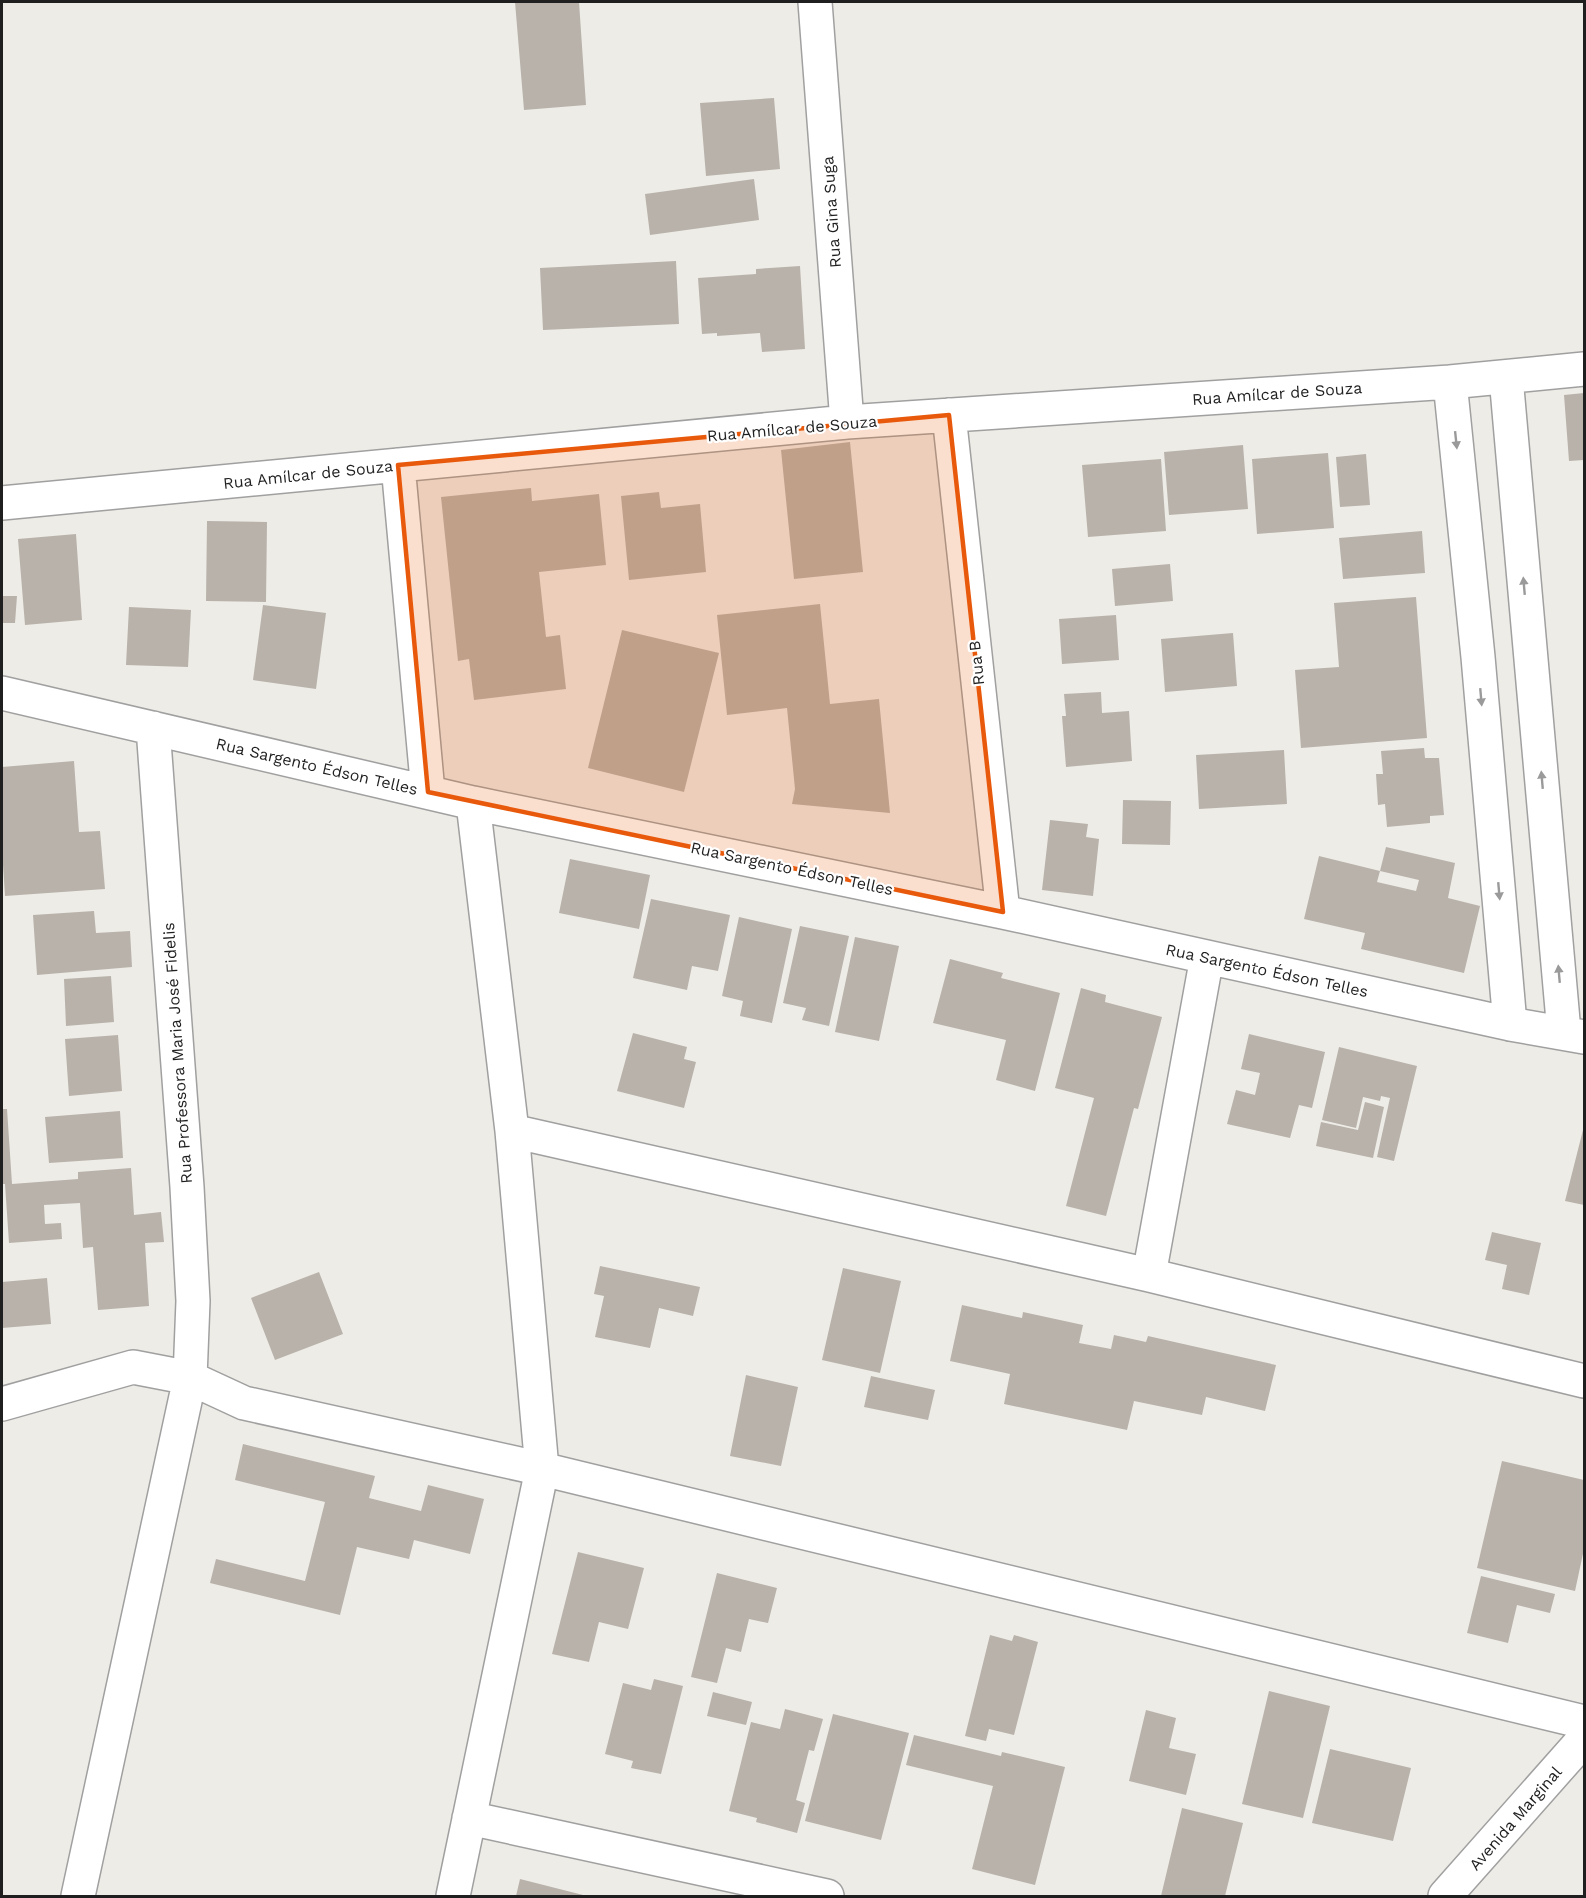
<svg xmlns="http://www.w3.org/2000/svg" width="1586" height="1898" viewBox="0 0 1586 1898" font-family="'Work Sans',sans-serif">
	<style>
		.building { fill: #b8b2ab }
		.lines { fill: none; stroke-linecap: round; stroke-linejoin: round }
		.minor-casing { stroke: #a0a0a0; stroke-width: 36 }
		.minor { stroke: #fff; stroke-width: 33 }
		.oneway { fill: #9a9a9a }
		.marked { fill: #e8590c; fill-opacity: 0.2; stroke: #e8590c; stroke-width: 4.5; stroke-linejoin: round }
		.labels { text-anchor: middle; stroke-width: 4.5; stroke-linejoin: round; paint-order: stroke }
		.street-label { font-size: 16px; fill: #1f1f1f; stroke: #fff }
	</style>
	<rect width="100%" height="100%" fill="#eeece6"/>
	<path class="building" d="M515,2H579L586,105L524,110Z
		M774,98L780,169L706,176L700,103Z
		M754,179L759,220L650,235L645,194Z
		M676,261L679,324L543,330L540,268Z
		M800,266L805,349L762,352L760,333L717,336V333L702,334L698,278L756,274V269Z
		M1584,393V460L1569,461L1564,395Z
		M850,442L863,572L794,579L781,450Z
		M1243,445L1248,509L1169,515L1164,452Z
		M1328,453L1334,528L1257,534L1252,459Z
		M1366,454L1370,505L1340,507L1336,457Z
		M1161,459L1166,531L1088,537L1082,465Z
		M531,488L532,501L599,494L606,565L539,572L546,637L560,635L566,689L474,700L469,659L458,661L441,497Z
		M659,492L661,508L700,504L706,572L629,580L621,496Z
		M207,521L267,522L266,602L206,601Z
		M1422,531L1425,573L1343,579L1339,538Z
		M76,534L82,620L25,625L18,539Z
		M1170,564L1173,601L1115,606L1112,569Z
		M2,596H17L15,623H2Z
		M1416,597L1427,738L1301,748L1295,670L1339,667L1334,603Z
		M820,604L830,704L879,699L890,813L792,804L795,789L787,708L727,715L717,615Z
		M263,605L326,613L316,689L253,680Z
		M129,607L191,610L188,667L126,665Z
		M1116,615L1119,660L1062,664L1059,619Z
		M622,630L719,653L684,792L588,768Z
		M1233,633L1237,686L1165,692L1161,639Z
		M1101,692L1102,713L1129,711L1132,761L1066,767L1062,716H1066L1064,694Z
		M1424,748L1425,758H1439L1444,815L1430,816V823L1387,827L1385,804L1378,805L1376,774H1383L1381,751Z
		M1284,750L1287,804L1199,809L1196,755Z
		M74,761L79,832L100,831L105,889L5,896L2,849V767Z
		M1123,800L1171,801L1170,845L1122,844Z
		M1050,820L1088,824L1086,837L1099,839L1093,896L1042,890Z
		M1386,847L1455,863L1448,898L1480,906L1464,973L1361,949L1365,933L1304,919L1319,856L1380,871L1377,882L1416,891L1419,880L1380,871Z
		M570,859L650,875L639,929L559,913Z
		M651,899L730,915L718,971L692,966L687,990L633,978Z
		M94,911L96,933L130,931L132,967L37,975L33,915Z
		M739,917L792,929L772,1023L740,1016L743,1001L722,996Z
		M800,926L849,936L829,1026L802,1020L806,1008L783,1003Z
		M855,937L899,946L879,1041L835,1032Z
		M950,959L1003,973L1001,978L1060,993L1035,1091L996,1080L1006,1040L933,1023Z
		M111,976L114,1022L66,1026L64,979Z
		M1081,988L1106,995L1105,1002L1162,1017L1138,1109L1134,1108L1106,1216L1066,1206L1094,1098L1055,1088Z
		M633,1033L687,1047L684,1059L696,1062L684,1108L617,1091Z
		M1249,1034L1325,1052L1312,1108L1299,1105L1290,1138L1227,1124L1236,1090L1255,1095L1260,1073L1241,1069Z
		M118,1035L122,1091L69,1096L65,1039Z
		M1339,1047L1417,1066L1394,1161L1377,1157L1390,1098L1381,1096L1380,1101L1363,1097L1356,1128L1322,1120Z
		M1365,1102L1384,1107L1373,1158L1316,1146L1321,1122L1358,1130Z
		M2,1109H7L12,1184L78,1179V1172L131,1168L134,1215L161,1212L164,1242L145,1243L149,1306L98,1310L93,1247L83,1248L80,1203L44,1205L45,1224L61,1223L62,1239L9,1243L5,1184H2Z
		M120,1111L123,1158L49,1163L45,1117Z
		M1584,1126V1205L1565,1201Z
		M1492,1232L1541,1243L1529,1295L1502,1289L1507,1265L1485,1260Z
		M600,1266L700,1287L693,1316L659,1308L650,1348L595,1337L604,1296L594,1294Z
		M843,1268L901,1281L880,1373L822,1360Z
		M319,1272L343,1334L275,1360L251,1298Z
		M47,1278L51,1324L2,1328V1282Z
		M962,1305L1022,1318L1023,1312L1083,1325L1079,1343L1111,1349L1114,1335L1146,1342L1148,1336L1276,1365L1265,1411L1206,1397L1202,1415L1134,1401L1127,1430L1004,1404L1010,1374L950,1361Z
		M746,1375L798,1387L781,1466L730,1456Z
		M871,1376L935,1390L928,1420L864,1407Z
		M243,1444L375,1476L369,1498L421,1511L428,1485L484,1499L470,1554L414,1540L409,1559L357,1547L340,1615L210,1583L216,1559L305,1581L325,1502L235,1480Z
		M1502,1461L1584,1480V1549L1575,1591L1477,1568Z
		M578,1552L644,1568L628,1629L599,1622L589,1662L552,1654Z
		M717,1573L777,1588L768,1623L749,1619L741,1652L726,1648L717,1683L691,1677Z
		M1481,1576L1555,1594L1550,1613L1517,1605L1508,1643L1467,1633Z
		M990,1635L1012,1641L1014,1635L1038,1642L1014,1735L989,1729L986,1741L965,1736Z
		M654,1679L683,1686L661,1774L631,1768L633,1761L605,1754L623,1683L651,1690Z
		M1269,1691L1330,1706L1303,1818L1242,1804Z
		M713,1692L752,1702L746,1725L707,1716Z
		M785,1709L823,1719L814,1751L809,1750L796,1800L805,1803L797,1833L756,1822L757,1818L729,1811L751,1722L780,1729Z
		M1146,1710L1176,1718L1169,1748L1196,1754L1186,1795L1129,1781Z
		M833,1714L909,1733L881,1840L805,1821Z
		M914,1735L1001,1756L1002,1752L1065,1767L1035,1885L972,1869L993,1786L906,1765Z
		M1330,1749L1411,1768L1393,1841L1312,1823Z
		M1182,1808L1243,1823L1225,1896H1161Z
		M520,1879L587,1896H516Z"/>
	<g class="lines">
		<defs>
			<path id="minor" d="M815,2L847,422
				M1506,377L1564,1032
				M1450,382L1478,657L1510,1024
				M949,415L1003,912
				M398,465L428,792
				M2,503L847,422L1450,382L1584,369
				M2,693L473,803L1003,912L1510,1024L1584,1037
				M512,1131L1149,1275L1584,1381
				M1149,1275L1207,957
				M2,1404L133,1367L190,1378L244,1403L542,1469L1584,1722
				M469,1818L827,1896
				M78,1896L190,1378L193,1301L187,1187L153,728
				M453,1896L542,1469L512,1131L473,803
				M1445,1896L1584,1739"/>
		</defs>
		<use href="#minor" class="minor-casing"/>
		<use href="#minor" class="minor"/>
	</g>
	<defs><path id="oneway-solid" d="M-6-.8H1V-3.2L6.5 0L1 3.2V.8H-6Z" transform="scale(1.5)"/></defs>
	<g class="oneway">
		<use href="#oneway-solid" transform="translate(1456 440) rotate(84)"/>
		<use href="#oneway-solid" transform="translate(1524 586) rotate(-95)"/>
		<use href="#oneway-solid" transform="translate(1481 697) rotate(85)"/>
		<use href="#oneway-solid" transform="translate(1542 780) rotate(-95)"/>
		<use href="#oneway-solid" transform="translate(1499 891) rotate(85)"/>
		<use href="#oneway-solid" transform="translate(1559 974) rotate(-95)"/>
	</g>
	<path class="marked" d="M949,415L1003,912L428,792L398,465Z"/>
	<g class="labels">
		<g class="street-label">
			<text transform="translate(831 212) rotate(-94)" y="6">Rua Gina Suga</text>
			<text transform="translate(1277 393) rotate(-4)" y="6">Rua Amílcar de Souza</text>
			<text transform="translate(792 428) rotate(-5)" y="6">Rua Amílcar de Souza</text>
			<text transform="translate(308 474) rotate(-6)" y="6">Rua Amílcar de Souza</text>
			<text transform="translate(976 663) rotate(-96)" y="6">Rua B</text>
			<text transform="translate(317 766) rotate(13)" y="6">Rua Sargento Édson Telles</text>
			<text transform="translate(792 868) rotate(12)" y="6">Rua Sargento Édson Telles</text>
			<text transform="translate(1267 970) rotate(12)" y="6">Rua Sargento Édson Telles</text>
			<text transform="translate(177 1053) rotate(-94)" y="6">Rua Professora Maria José Fidelis</text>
			<text transform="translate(1515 1818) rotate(-49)" y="6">Avenida Marginal</text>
		</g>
	</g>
	<rect width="1586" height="1898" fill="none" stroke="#1f1f1f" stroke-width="6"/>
</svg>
